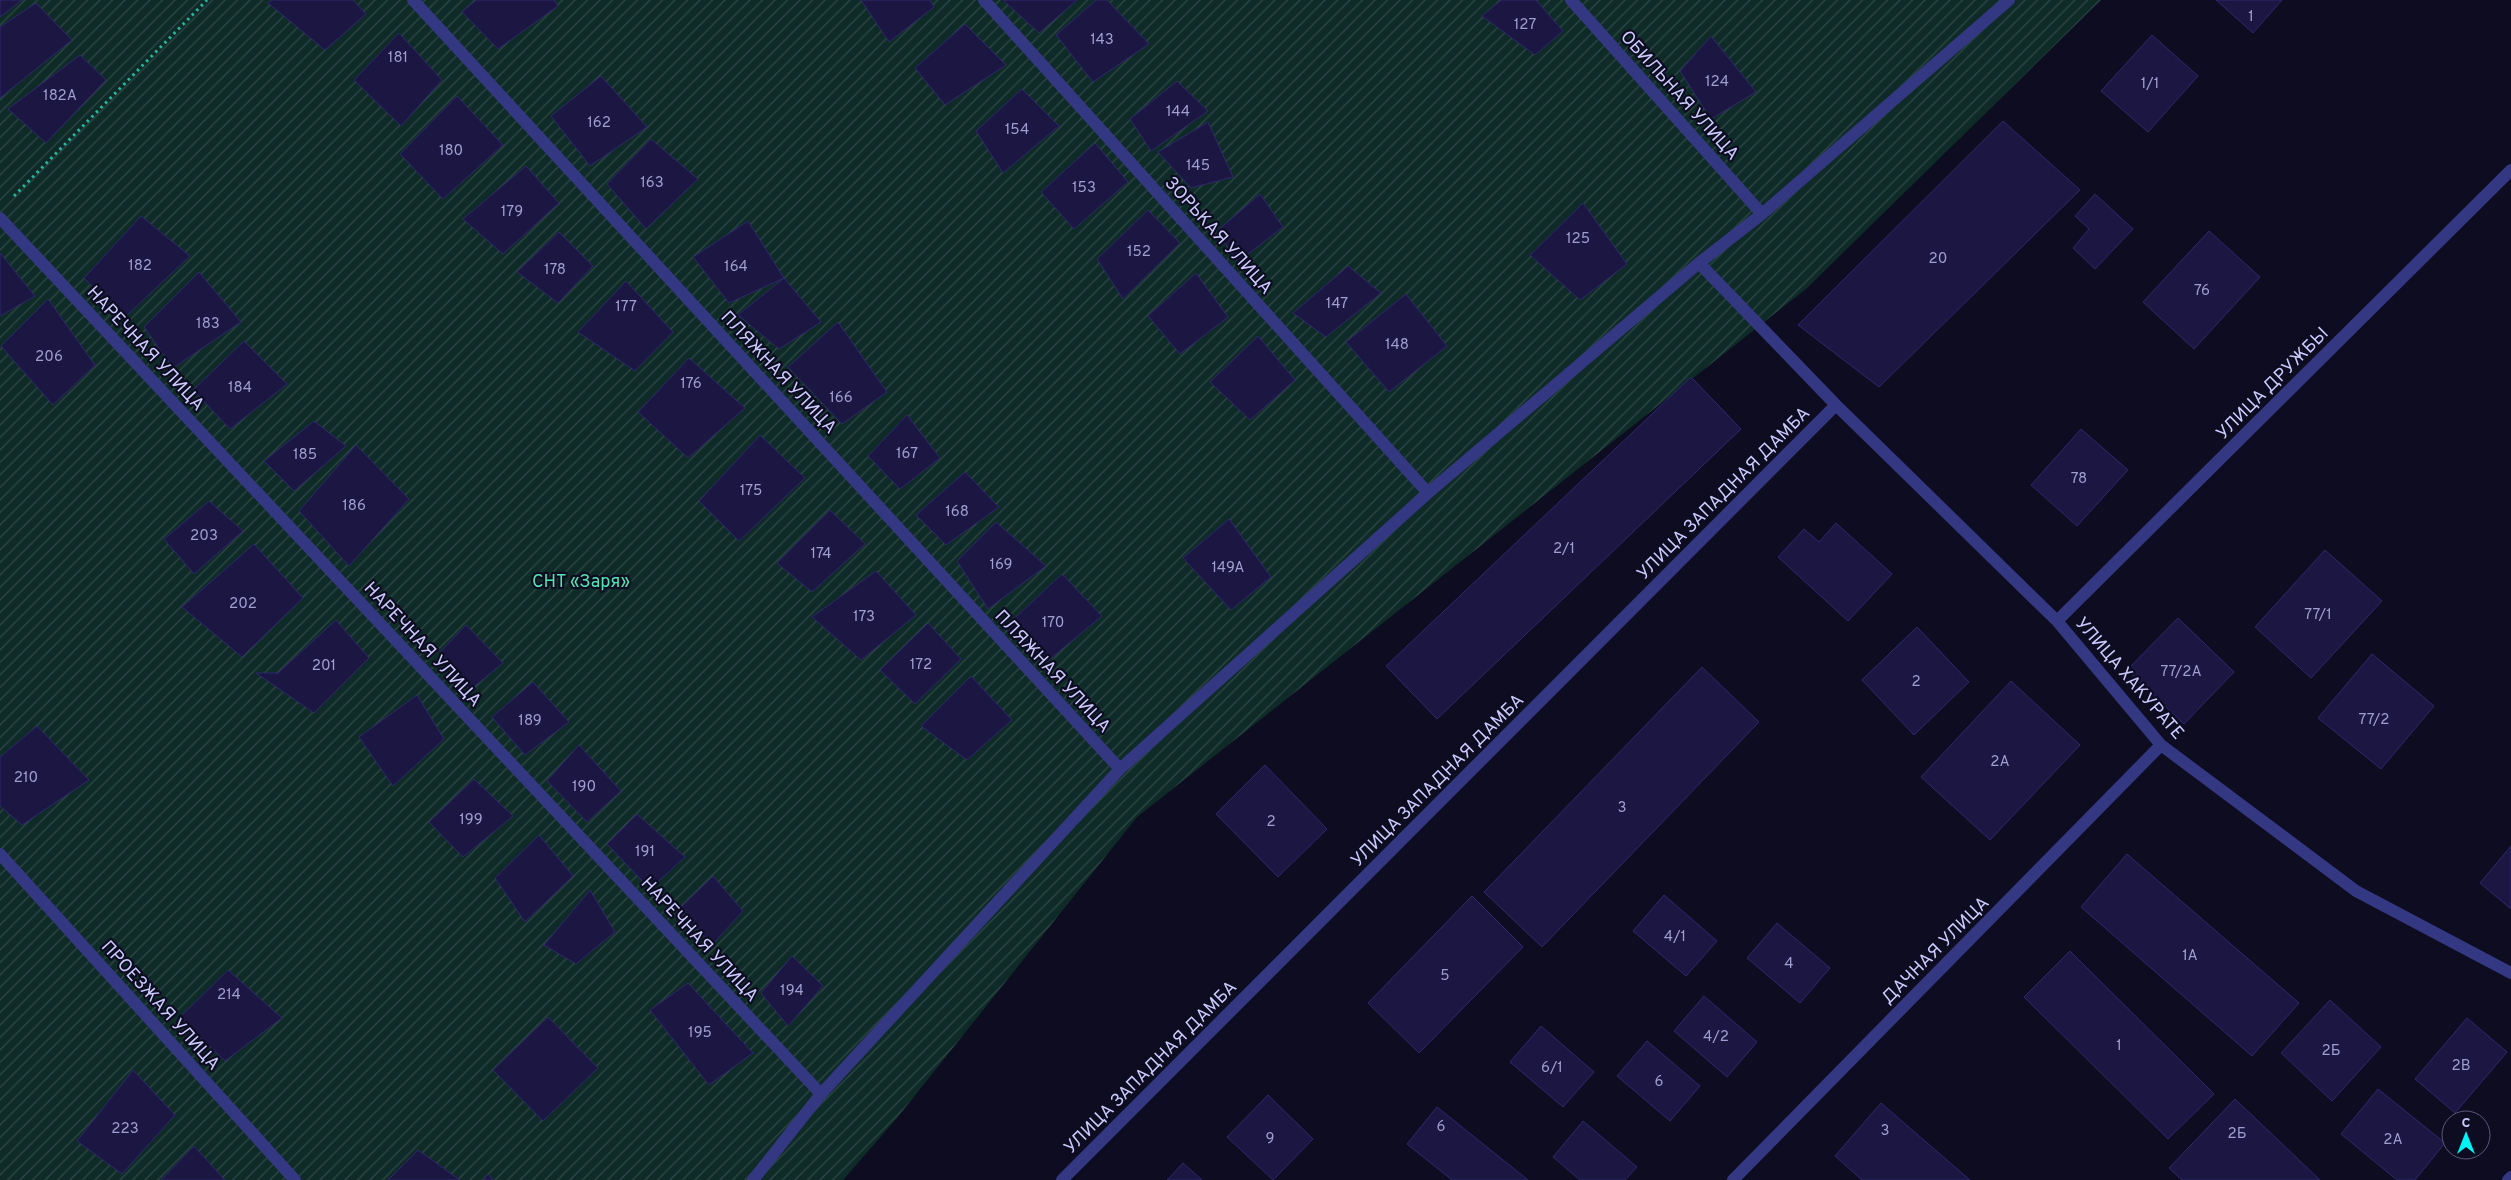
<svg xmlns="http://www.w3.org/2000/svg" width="2511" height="1180" viewBox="0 0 2511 1180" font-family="Overpass,sans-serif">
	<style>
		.garden { fill: url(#garden-furrows) }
		.building { fill: #1c1742; stroke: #2f286f }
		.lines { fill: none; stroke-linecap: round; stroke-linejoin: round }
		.path { stroke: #28b6a1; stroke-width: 3; stroke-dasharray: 2.5 4; stroke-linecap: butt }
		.minor { stroke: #343882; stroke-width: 12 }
		.labels { text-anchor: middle; stroke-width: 4.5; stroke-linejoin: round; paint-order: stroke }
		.number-label { font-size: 15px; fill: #a09ed0 }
		.street-label { font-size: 18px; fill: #cccbff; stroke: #0d0c20 }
		.park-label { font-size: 18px; fill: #52e4b2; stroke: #0d0c20 }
	</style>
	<defs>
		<pattern id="garden-furrows" width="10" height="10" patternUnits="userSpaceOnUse" patternTransform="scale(1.25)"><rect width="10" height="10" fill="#0e2b27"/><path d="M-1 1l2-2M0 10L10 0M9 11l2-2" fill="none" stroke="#304847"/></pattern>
	</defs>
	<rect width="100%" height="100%" fill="#0d0c20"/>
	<path class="garden" d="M0,0H2101L1806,289L1137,817L897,1118L843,1180H0Z"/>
	<path class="building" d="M0,0H22L0,17Z
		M272,0H353L366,14L325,50L268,3Z
		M476,0H554L558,6L498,49L462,12Z
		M861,0H930L934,7L889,42Z
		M1007,0H1077L1039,33L1004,1Z
		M1096,0H1107L1149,44L1093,82L1056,35Z
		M1501,0H1536L1563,31L1535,55L1482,16Z
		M2216,0H2282L2253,33Z
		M36,3L72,40L0,98V27Z
		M965,24L1006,65L945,105L915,68Z
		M399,33L442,80L401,126L354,80Z
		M2152,35L2198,76L2148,132L2101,91Z
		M1711,36L1756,92L1711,119L1680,71Z
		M80,55L106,80L46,143L8,109Z
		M601,76L647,127L590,166L551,116Z
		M1177,81L1208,111L1151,151L1130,119Z
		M1022,89L1059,126L1003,173L976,131Z
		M457,96L503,145L443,199L400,154Z
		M2003,121L2080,190L1879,387L1798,325Z
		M1208,122L1233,177L1191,188L1158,152Z
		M651,139L698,179L646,229L607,184Z
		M1095,143L1128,182L1074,229L1041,192Z
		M526,166L559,203L503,254L463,219Z
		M1260,194L1283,227L1238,262L1217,231Z
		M2095,194L2133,229L2095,269L2073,248L2089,229L2075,216Z
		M1583,203L1627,264L1580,300L1530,255Z
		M1148,210L1180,243L1123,299L1097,259Z
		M141,216L190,256L123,319L84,278Z
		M748,221L784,278L729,303L693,257Z
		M2209,231L2260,277L2194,349L2143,302Z
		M559,232L593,266L558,303L517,272Z
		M0,253L35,296L0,316Z
		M1348,266L1381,293L1326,337L1293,313Z
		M199,272L241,322L173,368L144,327Z
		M1196,273L1228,317L1180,354L1148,316Z
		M784,278L821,322L779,349L738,315Z
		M626,281L673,332L635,371L578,332Z
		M1406,294L1447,346L1389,392L1346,342Z
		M48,299L95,365L53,405L1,346Z
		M838,322L887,392L842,424L788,367Z
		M1258,336L1295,380L1250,420L1210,382Z
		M244,341L287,384L230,429L193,390Z
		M689,358L745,408L688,458L638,412Z
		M1691,377L1741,429L1437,719L1386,666Z
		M907,415L940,458L900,489L868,456Z
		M314,421L346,446L294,491L264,461Z
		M2081,429L2128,470L2077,526L2031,485Z
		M760,435L805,478L739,541L699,501Z
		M356,445L409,499L349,566L299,511Z
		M965,472L999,507L946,545L916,515Z
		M209,501L243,531L194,574L164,539Z
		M830,510L865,544L812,592L777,563Z
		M1229,519L1271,577L1231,610L1183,558Z
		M996,522L1046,566L988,609L957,561Z
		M1836,523L1892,574L1848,621L1778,557L1804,529L1819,542Z
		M254,544L303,598L242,657L182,607Z
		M2325,550L2382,601L2311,678L2255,627Z
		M876,571L916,615L861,660L812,617Z
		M1062,574L1102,616L1044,664L1004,628Z
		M2178,618L2234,672L2184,724L2127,670Z
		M336,620L369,658L314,713L256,673H278Z
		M928,623L961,659L915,704L880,670Z
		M466,625L503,663L470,690L440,652Z
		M1917,627L1969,682L1914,735L1862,680Z
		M2372,654L2434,706L2381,769L2318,718Z
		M1702,667L1759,722L1542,947L1484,892Z
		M971,676L1012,720L967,760L921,726Z
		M2011,681L2080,745L1990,840L1921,777Z
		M533,682L569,722L525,755L492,717Z
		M417,695L444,739L393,786L359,737Z
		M37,726L89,780L22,825L0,806V757Z
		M579,745L621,791L587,822L547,781Z
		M1265,765L1327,829L1278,877L1216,814Z
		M474,779L513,816L463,857L429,822Z
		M637,814L685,857L650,889L607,844Z
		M539,835L573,876L525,922L495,878Z
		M2511,846V909L2480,883Z
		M2127,854L2299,1003L2252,1056L2081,907Z
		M713,876L743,911L712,945L679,909Z
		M590,890L615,932L576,964L544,945Z
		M1664,895L1717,941L1686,976L1633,931Z
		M1472,896L1523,947L1419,1053L1368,1003Z
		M1777,923L1830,968L1800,1003L1747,958Z
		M2070,951L2214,1094L2168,1139L2024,997Z
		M792,956L823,986L788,1026L761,993Z
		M228,970L282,1018L225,1061L179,1018Z
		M688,983L753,1053L709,1085L650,1010Z
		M1704,996L1757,1042L1727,1077L1674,1031Z
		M2330,1000L2381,1047L2332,1101L2281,1053Z
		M548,1017L598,1068L543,1121L493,1070Z
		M2467,1018L2507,1052L2455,1113L2415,1079Z
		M1541,1026L1594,1072L1563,1107L1510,1062Z
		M1647,1041L1700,1086L1670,1121L1617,1076Z
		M133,1070L175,1115L122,1174L77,1141Z
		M2378,1089L2445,1143L2415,1180H2397L2341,1134Z
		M1268,1095L1313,1139L1273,1180L1227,1137Z
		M2235,1099L2320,1180H2182L2169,1168Z
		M1881,1103L1970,1180H1862L1835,1156Z
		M1437,1107L1528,1180H1452L1407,1144Z
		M1583,1121L1637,1167L1625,1180H1580L1553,1157Z
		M194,1146L225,1180H161Z
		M418,1150L460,1180H388Z
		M1183,1163L1202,1180H1167Z
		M488,1174L493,1180H483Z"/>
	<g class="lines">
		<path class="path" d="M14,196L207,0"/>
		<path class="minor" d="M413,0L1120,769
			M984,0L1428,493
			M1571,0L1762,214
			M0,218L821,1094
			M1699,263L1836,405L2057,621L2161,745L2356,891L2511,973
			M2057,621L2511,170
			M0,854L295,1180
			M753,1180L821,1094L1120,769L1428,493L1699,263L1762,214L2009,0
			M1062,1180L1836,405
			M1733,1180L2161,745
			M2508,1180L2511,1177"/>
	</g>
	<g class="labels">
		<g class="number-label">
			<text x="2251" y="21">1</text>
			<text x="1525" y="29">127</text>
			<text x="1102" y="44">143</text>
			<text x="398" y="62">181</text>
			<text x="1717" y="86">124</text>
			<text x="2150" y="88">1/1</text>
			<text x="60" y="100">182А</text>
			<text x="1178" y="116">144</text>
			<text x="599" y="127">162</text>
			<text x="1017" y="134">154</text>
			<text x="451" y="155">180</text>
			<text x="1198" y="170">145</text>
			<text x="652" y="187">163</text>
			<text x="1084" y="192">153</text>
			<text x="512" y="216">179</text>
			<text x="1578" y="243">125</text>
			<text x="1139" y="256">152</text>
			<text x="1938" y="263">20</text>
			<text x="140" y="270">182</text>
			<text x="736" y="271">164</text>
			<text x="555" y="274">178</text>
			<text x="2202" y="295">76</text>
			<text x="1337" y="308">147</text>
			<text x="626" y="311">177</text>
			<text x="208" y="328">183</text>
			<text x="1397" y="349">148</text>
			<text x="49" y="361">206</text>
			<text x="691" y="388">176</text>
			<text x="240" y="392">184</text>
			<text x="841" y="402">166</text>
			<text x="907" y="458">167</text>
			<text x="305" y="459">185</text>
			<text x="2079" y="483">78</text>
			<text x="751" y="495">175</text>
			<text x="354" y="510">186</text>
			<text x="957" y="516">168</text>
			<text x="204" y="540">203</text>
			<text x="1564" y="553">2/1</text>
			<text x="821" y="558">174</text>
			<text x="1001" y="569">169</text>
			<text x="1228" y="572">149А</text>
			<text x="243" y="608">202</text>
			<text x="2318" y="619">77/1</text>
			<text x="864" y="621">173</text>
			<text x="1053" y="627">170</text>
			<text x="921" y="669">172</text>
			<text x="324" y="670">201</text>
			<text x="2181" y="676">77/2А</text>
			<text x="1916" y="686">2</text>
			<text x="2374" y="724">77/2</text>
			<text x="530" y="725">189</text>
			<text x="2000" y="766">2А</text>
			<text x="26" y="782">210</text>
			<text x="584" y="791">190</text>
			<text x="1622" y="812">3</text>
			<text x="471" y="824">199</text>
			<text x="1271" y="826">2</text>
			<text x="645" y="856">191</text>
			<text x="1675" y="941">4/1</text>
			<text x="2190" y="960">1А</text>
			<text x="1789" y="968">4</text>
			<text x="1445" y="980">5</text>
			<text x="792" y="995">194</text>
			<text x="229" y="999">214</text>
			<text x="700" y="1037">195</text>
			<text x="1716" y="1041">4/2</text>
			<text x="2119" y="1050">1</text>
			<text x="2331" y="1055">2Б</text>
			<text x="2461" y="1070">2В</text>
			<text x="1552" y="1072">6/1</text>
			<text x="1659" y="1086">6</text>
			<text x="1441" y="1131">6</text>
			<text x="125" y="1133">223</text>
			<text x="1885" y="1135">3</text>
			<text x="2237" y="1138">2Б</text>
			<text x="1270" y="1143">9</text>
			<text x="2393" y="1144">2А</text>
		</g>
		<g class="street-label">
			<text transform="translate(1680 95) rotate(48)" y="6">ОБИЛЬНАЯ УЛИЦА</text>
			<text transform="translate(1219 235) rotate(48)" y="6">ЗОРЬКАЯ УЛИЦА</text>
			<text transform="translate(146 348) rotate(47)" y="6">НАРЕЧНАЯ УЛИЦА</text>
			<text transform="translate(779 372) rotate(47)" y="6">ПЛЯЖНАЯ УЛИЦА</text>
			<text transform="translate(2272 383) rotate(-45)" y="6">УЛИЦА ДРУЖБЫ</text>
			<text transform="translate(1723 493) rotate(-45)" y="6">УЛИЦА ЗАПАДНАЯ ДАМБА</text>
			<text transform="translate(423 644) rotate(47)" y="6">НАРЕЧНАЯ УЛИЦА</text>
			<text transform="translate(1053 671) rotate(47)" y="6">ПЛЯЖНАЯ УЛИЦА</text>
			<text transform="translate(2130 678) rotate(49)" y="6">УЛИЦА ХАКУРАТЕ</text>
			<text transform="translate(1437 780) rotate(-45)" y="6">УЛИЦА ЗАПАДНАЯ ДАМБА</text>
			<text transform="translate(700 939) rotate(47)" y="6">НАРЕЧНАЯ УЛИЦА</text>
			<text transform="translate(1935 950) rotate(-45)" y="6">ДАЧНАЯ УЛИЦА</text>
			<text transform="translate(161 1005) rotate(48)" y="6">ПРОЕЗЖАЯ УЛИЦА</text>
			<text transform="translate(1150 1067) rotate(-45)" y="6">УЛИЦА ЗАПАДНАЯ ДАМБА</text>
		</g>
		<g class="park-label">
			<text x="581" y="587">СНТ «Заря»</text>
		</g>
	</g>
	<g transform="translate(2466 1135)"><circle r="24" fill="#0d0c20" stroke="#595879"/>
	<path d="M0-4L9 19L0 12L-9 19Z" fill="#00f4f6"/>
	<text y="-8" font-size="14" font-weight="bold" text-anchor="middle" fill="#cccbff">С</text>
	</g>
</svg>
